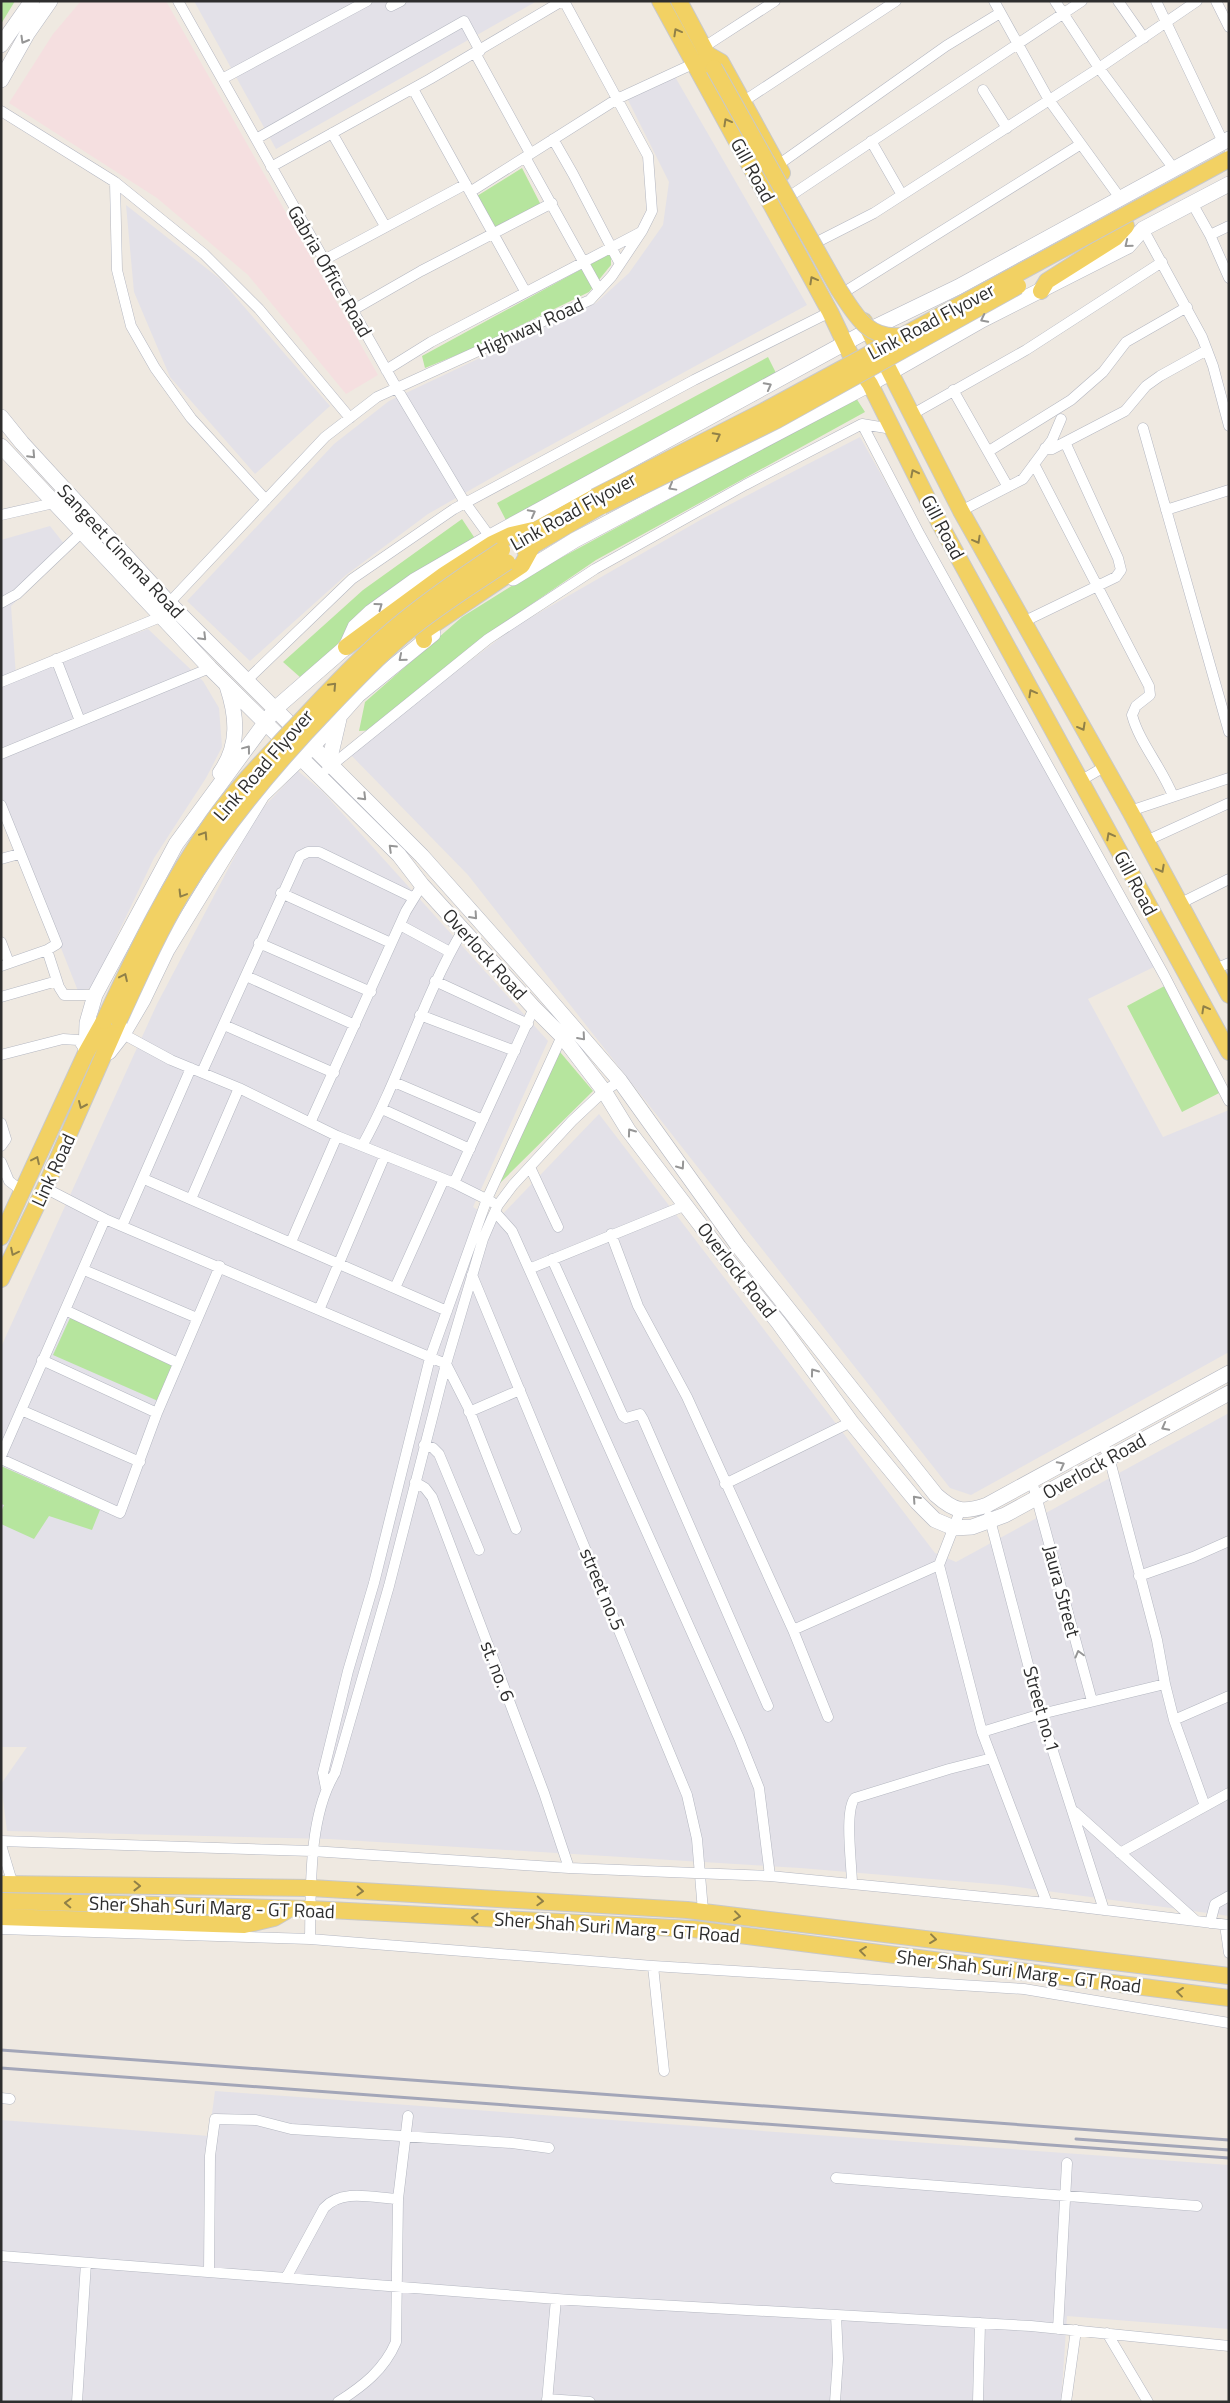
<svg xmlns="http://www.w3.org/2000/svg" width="1230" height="2403" viewBox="0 0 1230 2403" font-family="'Titillium Web',sans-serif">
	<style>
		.industrial { fill: #e3e1e8 }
		.medical { fill: #f5dfe0 }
		.green { fill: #b6e59e }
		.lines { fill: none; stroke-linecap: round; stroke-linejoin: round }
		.street-casing { stroke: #b4b7c1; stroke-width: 11 }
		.secondary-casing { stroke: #b4b7c1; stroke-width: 16 }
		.primary-casing { stroke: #c9c9c9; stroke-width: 18 }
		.street { stroke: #fff; stroke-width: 10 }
		.secondary { stroke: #fff; stroke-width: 15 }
		.primary { stroke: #f2d163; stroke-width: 16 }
		.rail { stroke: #a3a6b8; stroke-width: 3 }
		.primary-bridge-casing { stroke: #c9c9c9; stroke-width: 18; stroke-linecap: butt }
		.primary-bridge { stroke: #f2d163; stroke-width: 16 }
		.oneway { stroke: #908048 }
		.oneway2 { stroke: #969696 }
		.labels { text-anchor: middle; stroke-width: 5; stroke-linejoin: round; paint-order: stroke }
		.street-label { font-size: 19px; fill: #2e2e2e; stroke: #fff }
	</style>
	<rect width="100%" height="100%" fill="#efe9e1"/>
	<path class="industrial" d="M194,1H537L276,149Z
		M674,75L807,305L507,469L428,514L346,575L250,661L187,601L334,444L389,401L596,303L629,273L663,225L669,182L627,98Z
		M126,205L220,279L330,406L255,474L170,377L134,292Z
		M860,437L1158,965L1088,999L1163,1137L1229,1110V1352L971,1495L950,1488L468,875L349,753L516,626L702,519Z
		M50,526L69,550L11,606L16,676L148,629L203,681L219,708L222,747L206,778L154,858L92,988L78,991L1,796V540Z
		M298,771L323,792L548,1041L473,1207L496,1221L599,1114L935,1553L956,1562L1229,1413V1916L1003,1885L800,1868L329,1839L7,1831L1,1784L27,1747H1V1347L157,1004L257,814Z
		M215,2091L1229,2165V2329L1067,2316L1061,2402H1V2120L209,2136Z"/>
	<path class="medical" d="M81,1H166L378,375L346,394L248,275L157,198L9,103L53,34Z"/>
	<path class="green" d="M1,1H15L1,24Z
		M522,168L542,207L498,233L477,196Z
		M611,253V265L589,292L474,348L425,368L422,356Z
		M768,357L780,381L509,526L497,503Z
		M856,398L865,412L596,560L482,638L374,730L359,731L365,702L462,617L531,574Z
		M462,519L478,543L301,678L283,662L363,590Z
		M1172,982L1227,1089L1182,1112L1127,1006Z
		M560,1052L593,1091L498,1185Z
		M70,1318L176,1358L158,1401L53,1355Z
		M1,1466L100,1510L92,1530L49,1516L34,1539L1,1524V1512L4,1505L1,1504Z"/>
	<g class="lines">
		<defs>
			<path id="street" d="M178,1L396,387L464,501L490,537
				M994,1L1049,100L1120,198
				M1055,1L1099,68L1174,169
				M1118,1L1144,38
				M1156,1L1223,142
				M1216,1L1229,27
				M391,6L401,1
				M704,47L775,1
				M475,53L530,153
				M222,79L367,1
				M413,89L525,291
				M983,90L1007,128
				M744,101L896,1
				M1,111L115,182L204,254L259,309L350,418
				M332,133L385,226
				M256,139L464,21L480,51
				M553,139L573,174L620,264
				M871,141L902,195
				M525,157L599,290
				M778,165L946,46L1000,13
				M271,167L430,79L562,1
				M115,182L117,270L131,326L155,368L191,418L266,500
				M470,192L617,99L695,63
				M793,194L1082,1
				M1192,203L1210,235L1229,278
				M1143,229L1202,337L1213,366L1229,426
				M1210,235L1229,226
				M819,241L874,213L1099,68L1197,1
				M324,260L466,184
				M846,291L1081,144
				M353,310L421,271L552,203
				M386,370L431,342L641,232
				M953,390L1008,487
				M911,415L1026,350L1162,262
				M862,424L920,535L1164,975L1229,1101
				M1143,428L1229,732
				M1045,448L1052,449L1125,411L1146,386L1160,376L1207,350
				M989,451L1071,400L1103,372L1126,342L1187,307
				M1034,464L1149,686L1150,695L1136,706L1132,715C1139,742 1162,768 1173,796
				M1166,510L1229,490
				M961,511L1023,479L1052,440L1061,419
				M1,515L54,503L69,494
				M1,603L17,594L82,532
				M169,603L325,437L377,397L590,300L612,276L642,231L652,211L648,156L564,1
				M1023,622L1116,577L1121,570L1118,558L1065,442
				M56,659L80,721
				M246,681L352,579L454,509L694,380L830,312
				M1,682L163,616
				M1,754L210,668
				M327,769L488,639L595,569L745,485L862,424L892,429
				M1080,781L1104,767
				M1,805L57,944L47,950L1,966
				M1130,811L1229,778
				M1146,841L1229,803
				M1,859L19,854
				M281,893L391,943
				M1179,904L1229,879
				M400,925L450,952
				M1,942L9,963
				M259,943L371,992
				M47,950L59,987L64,995H95
				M1215,969L1229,963
				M246,976L355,1025
				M435,981L528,1024
				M1,997L57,981
				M420,1015L515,1051
				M224,1025L334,1073
				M123,1034L171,1060L239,1088L337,1136L454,1183L492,1202
				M1,1055L63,1039L78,1040L86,1052
				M202,1072L300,856L308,852H319L414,898
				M620,1081L604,1091L572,1121L513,1185L498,1205L492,1218L483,1239L446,1364L389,1586L335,1773C308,1817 311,1889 310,1939L653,1966L1024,1989L1229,2023
				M394,1082L483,1120
				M382,1109L470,1149
				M1,1123L6,1139L1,1146
				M310,1123L406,911L422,885
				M362,1146C401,1076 422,999 463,930
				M1,1162L9,1181L22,1191
				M530,1167L558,1227
				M144,1179L447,1311
				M454,1183L534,1008
				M45,1188L105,1219L446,1364L468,1407L516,1529
				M191,1199L239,1088
				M495,1212L512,1231L739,1738L759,1788L770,1876
				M122,1226L191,1068
				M611,1234L638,1306L687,1397L793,1630L828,1717
				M291,1242L337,1136
				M552,1259L623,1416L626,1418L640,1414L643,1419L768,1706
				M529,1269L686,1205
				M84,1270L197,1318
				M472,1275L687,1795L697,1839L703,1911
				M395,1288L444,1179
				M65,1310L178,1363
				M319,1310L385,1155
				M42,1360L157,1413
				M21,1410L140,1462
				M469,1412L520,1390
				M424,1445L433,1448L439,1454L479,1550
				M1,1456L105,1219
				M1,1459L120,1513L157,1413L220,1266
				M1032,1481L1092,1701
				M415,1482L425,1488L432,1497L544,1793L569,1868
				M725,1484L851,1422
				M960,1511L939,1565L982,1732L1047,1903
				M989,1516L1041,1714L1104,1910
				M1139,1576L1193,1557L1229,1541
				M793,1630L939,1565
				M1165,1684L1174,1720L1205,1806
				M1174,1720L1229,1696
				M982,1732L1041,1714L1165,1684L1157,1640L1109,1457L1102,1443
				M326,1788L323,1773L348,1671L374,1583L430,1358L487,1199L562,1036
				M1075,1812L1195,1920
				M1,1841L312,1851L569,1868L770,1876L1047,1903L1229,1925
				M1,1845L13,1885
				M1120,1853L1229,1793
				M852,1884C852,1866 844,1810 855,1798L949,1769L992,1758
				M1210,1923L1215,1904L1229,1896
				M1225,1925L1229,1953
				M1,1929L310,1939
				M653,1966L664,2071
				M1,2098L10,2099
				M836,2178L1197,2206
				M1,2256L570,2300L1031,2326L1229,2346
				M209,2272L210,2156L215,2119L256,2120L291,2129L512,2143L549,2148
				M286,2278L324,2208C342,2188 374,2198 398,2199
				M1058,2329L1067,2163
				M1107,2333L1148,2402
				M547,2399L590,2402
				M77,2402L86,2263
				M338,2402C363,2386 384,2370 396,2342L398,2199L408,2116
				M547,2402L556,2299
				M835,2402L838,2359L836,2315
				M978,2402L980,2323
				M1066,2402L1076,2330"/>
			<path id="secondary" d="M1,45L32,1
				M1,80L27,34L50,1
				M1,417L22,443L169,603L422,856L542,991L620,1081L739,1247L936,1495C955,1512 964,1513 987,1505L1229,1373
				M1,446L210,668L399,855L422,885L534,1008L562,1036L604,1091L628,1130L724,1256L778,1322L851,1422L917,1502L935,1520L954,1528L972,1527L1005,1515L1229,1393
				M513,578L575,540L870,384L982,320L1128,246L1143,229L1229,184
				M329,762L339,719
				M220,773C240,745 237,716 227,686
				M109,1052L123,1034L143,1000L167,950L262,795L312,747L358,695L433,634
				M86,1053L87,1023L95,995L176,844L276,708L346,647L355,627L371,612L414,581L490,537L869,330L958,287L1229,139"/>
			<path id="primary" d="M660,1L830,312L852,358L870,384L940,524L1229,1052
				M679,1L712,63
				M707,54L721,62L782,173
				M1041,291L1047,281L1115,238L1126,226
				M864,321L961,511L1130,811L1229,995
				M525,536L595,497
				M525,550L599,507
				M424,640L423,633L427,629L522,565L533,545
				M346,647L444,575L492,544L511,535L533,530
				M1,1237L86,1053L104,1021
				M1,1279L45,1188L119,1020
				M1,1884L311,1888L687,1910L1229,1976
				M1,1901L310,1909L693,1929L1229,1998
				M1,1917L244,1925L274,1918L286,1911"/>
		</defs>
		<use href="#street" class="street-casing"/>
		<use href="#secondary" class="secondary-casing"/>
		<use href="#primary" class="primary-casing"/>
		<use href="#street" class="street"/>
		<use href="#secondary" class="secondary"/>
		<use href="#primary" class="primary"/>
		<path class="rail" d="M1,2050L1229,2140
			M1,2068L1229,2158
			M1076,2139L1229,2150"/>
		<defs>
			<path id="primary-bridge" d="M714,68L839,290C855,314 867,339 900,336
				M595,497L764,411L1229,159
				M602,506L777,420L1018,286
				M119,1020C139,977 157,935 181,895C223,826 273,766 329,708C354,682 379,655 407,632C438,606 473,585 507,562
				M104,1021C136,952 169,884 213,821C236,788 265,759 292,730C322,698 351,666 383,638C420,605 461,577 502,550"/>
		</defs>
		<use href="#primary-bridge" class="primary-bridge-casing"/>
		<use href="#primary-bridge" class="primary-bridge"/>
	</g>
	<defs><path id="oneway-chevron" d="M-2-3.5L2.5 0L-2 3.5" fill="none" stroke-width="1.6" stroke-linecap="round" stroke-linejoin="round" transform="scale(1.25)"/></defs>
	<g class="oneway">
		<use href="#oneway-chevron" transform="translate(677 32) rotate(-119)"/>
		<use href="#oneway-chevron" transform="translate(727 122) rotate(-119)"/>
		<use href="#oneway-chevron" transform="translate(813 280) rotate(-119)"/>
		<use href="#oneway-chevron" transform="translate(717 436) rotate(-28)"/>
		<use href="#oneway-chevron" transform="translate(914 473) rotate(-117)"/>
		<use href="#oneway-chevron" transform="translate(977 540) rotate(61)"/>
		<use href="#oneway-chevron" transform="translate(333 686) rotate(-47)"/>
		<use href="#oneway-chevron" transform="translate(1032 693) rotate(-119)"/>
		<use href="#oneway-chevron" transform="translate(1082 727) rotate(61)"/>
		<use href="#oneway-chevron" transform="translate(204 835) rotate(-57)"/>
		<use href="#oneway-chevron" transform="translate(1110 836) rotate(-118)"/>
		<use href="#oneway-chevron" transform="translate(1161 869) rotate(62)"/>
		<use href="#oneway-chevron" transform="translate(182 894) rotate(121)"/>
		<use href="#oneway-chevron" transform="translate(124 977) rotate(-65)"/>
		<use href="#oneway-chevron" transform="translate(1205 1009) rotate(-119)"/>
		<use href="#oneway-chevron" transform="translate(82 1105) rotate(114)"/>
		<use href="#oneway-chevron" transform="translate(36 1160) rotate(-65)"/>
		<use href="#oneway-chevron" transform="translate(14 1252) rotate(116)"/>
		<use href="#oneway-chevron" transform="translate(137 1886) rotate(1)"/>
		<use href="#oneway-chevron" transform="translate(360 1891) rotate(3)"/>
		<use href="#oneway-chevron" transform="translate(540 1901) rotate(3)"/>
		<use href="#oneway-chevron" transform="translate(68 1903) rotate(-178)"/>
		<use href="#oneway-chevron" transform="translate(737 1916) rotate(7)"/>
		<use href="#oneway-chevron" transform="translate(475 1918) rotate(-177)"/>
		<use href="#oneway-chevron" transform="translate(933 1939) rotate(7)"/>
		<use href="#oneway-chevron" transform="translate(863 1951) rotate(-173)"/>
		<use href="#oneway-chevron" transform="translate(1180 1992) rotate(-173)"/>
	</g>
	<g class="oneway2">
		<use href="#oneway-chevron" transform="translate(24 40) rotate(120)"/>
		<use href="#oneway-chevron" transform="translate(1128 244) rotate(141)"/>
		<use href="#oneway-chevron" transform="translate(984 319) rotate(153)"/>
		<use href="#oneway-chevron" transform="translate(768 386) rotate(-28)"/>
		<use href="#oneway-chevron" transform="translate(32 455) rotate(47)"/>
		<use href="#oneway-chevron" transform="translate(672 487) rotate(151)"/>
		<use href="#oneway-chevron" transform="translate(532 513) rotate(-28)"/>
		<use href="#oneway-chevron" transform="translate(379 606) rotate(-36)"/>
		<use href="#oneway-chevron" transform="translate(203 637) rotate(45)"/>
		<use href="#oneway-chevron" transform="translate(402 658) rotate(140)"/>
		<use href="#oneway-chevron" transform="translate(247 749) rotate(-53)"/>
		<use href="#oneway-chevron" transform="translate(363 797) rotate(45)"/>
		<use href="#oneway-chevron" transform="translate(392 848) rotate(-136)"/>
		<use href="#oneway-chevron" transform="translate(474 916) rotate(48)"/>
		<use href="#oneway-chevron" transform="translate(582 1037) rotate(49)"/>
		<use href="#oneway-chevron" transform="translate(631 1132) rotate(-126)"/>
		<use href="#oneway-chevron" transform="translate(681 1166) rotate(55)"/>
		<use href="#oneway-chevron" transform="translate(814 1372) rotate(-126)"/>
		<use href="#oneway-chevron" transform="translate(1165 1427) rotate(152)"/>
		<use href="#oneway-chevron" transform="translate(1061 1465) rotate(-28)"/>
		<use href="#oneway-chevron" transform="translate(916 1499) rotate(-132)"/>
		<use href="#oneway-chevron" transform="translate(1079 1654) rotate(-105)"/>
	</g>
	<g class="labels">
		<g class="street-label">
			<text transform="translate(753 170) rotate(61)" y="7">Gill Road</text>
			<text transform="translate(330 271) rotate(60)" y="7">Gabria Office Road</text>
			<text transform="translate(931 321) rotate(-28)" y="7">Link Road Flyover</text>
			<text transform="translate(530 327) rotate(-25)" y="7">Highway Road</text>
			<text transform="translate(573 511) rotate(-29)" y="7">Link Road Flyover</text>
			<text transform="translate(943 527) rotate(62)" y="7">Gill Road</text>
			<text transform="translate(121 551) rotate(47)" y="7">Sangeet Cinema Road</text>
			<text transform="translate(263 765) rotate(-49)" y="7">Link Road Flyover</text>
			<text transform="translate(1136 883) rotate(62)" y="7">Gill Road</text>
			<text transform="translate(485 954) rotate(48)" y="7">Overlock Road</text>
			<text transform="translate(53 1170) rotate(-65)" y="7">Link Road</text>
			<text transform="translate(737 1270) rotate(52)" y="7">Overlock Road</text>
			<text transform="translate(1094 1466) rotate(-29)" y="7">Overlock Road</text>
			<text transform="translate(603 1589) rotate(67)" y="7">street no.5</text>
			<text transform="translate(1062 1591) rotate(75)" y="7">Jaura Street</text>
			<text transform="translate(498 1671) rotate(69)" y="7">st. no. 6</text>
			<text transform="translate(1042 1709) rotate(74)" y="7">Street no.1</text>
			<text transform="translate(212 1907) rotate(2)" y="7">Sher Shah Suri Marg - GT Road</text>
			<text transform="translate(617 1927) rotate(4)" y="7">Sher Shah Suri Marg - GT Road</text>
			<text transform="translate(1019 1971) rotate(7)" y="7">Sher Shah Suri Marg - GT Road</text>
		</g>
	</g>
	<rect width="1230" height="2403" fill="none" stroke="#2e2e2e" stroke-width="5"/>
</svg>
